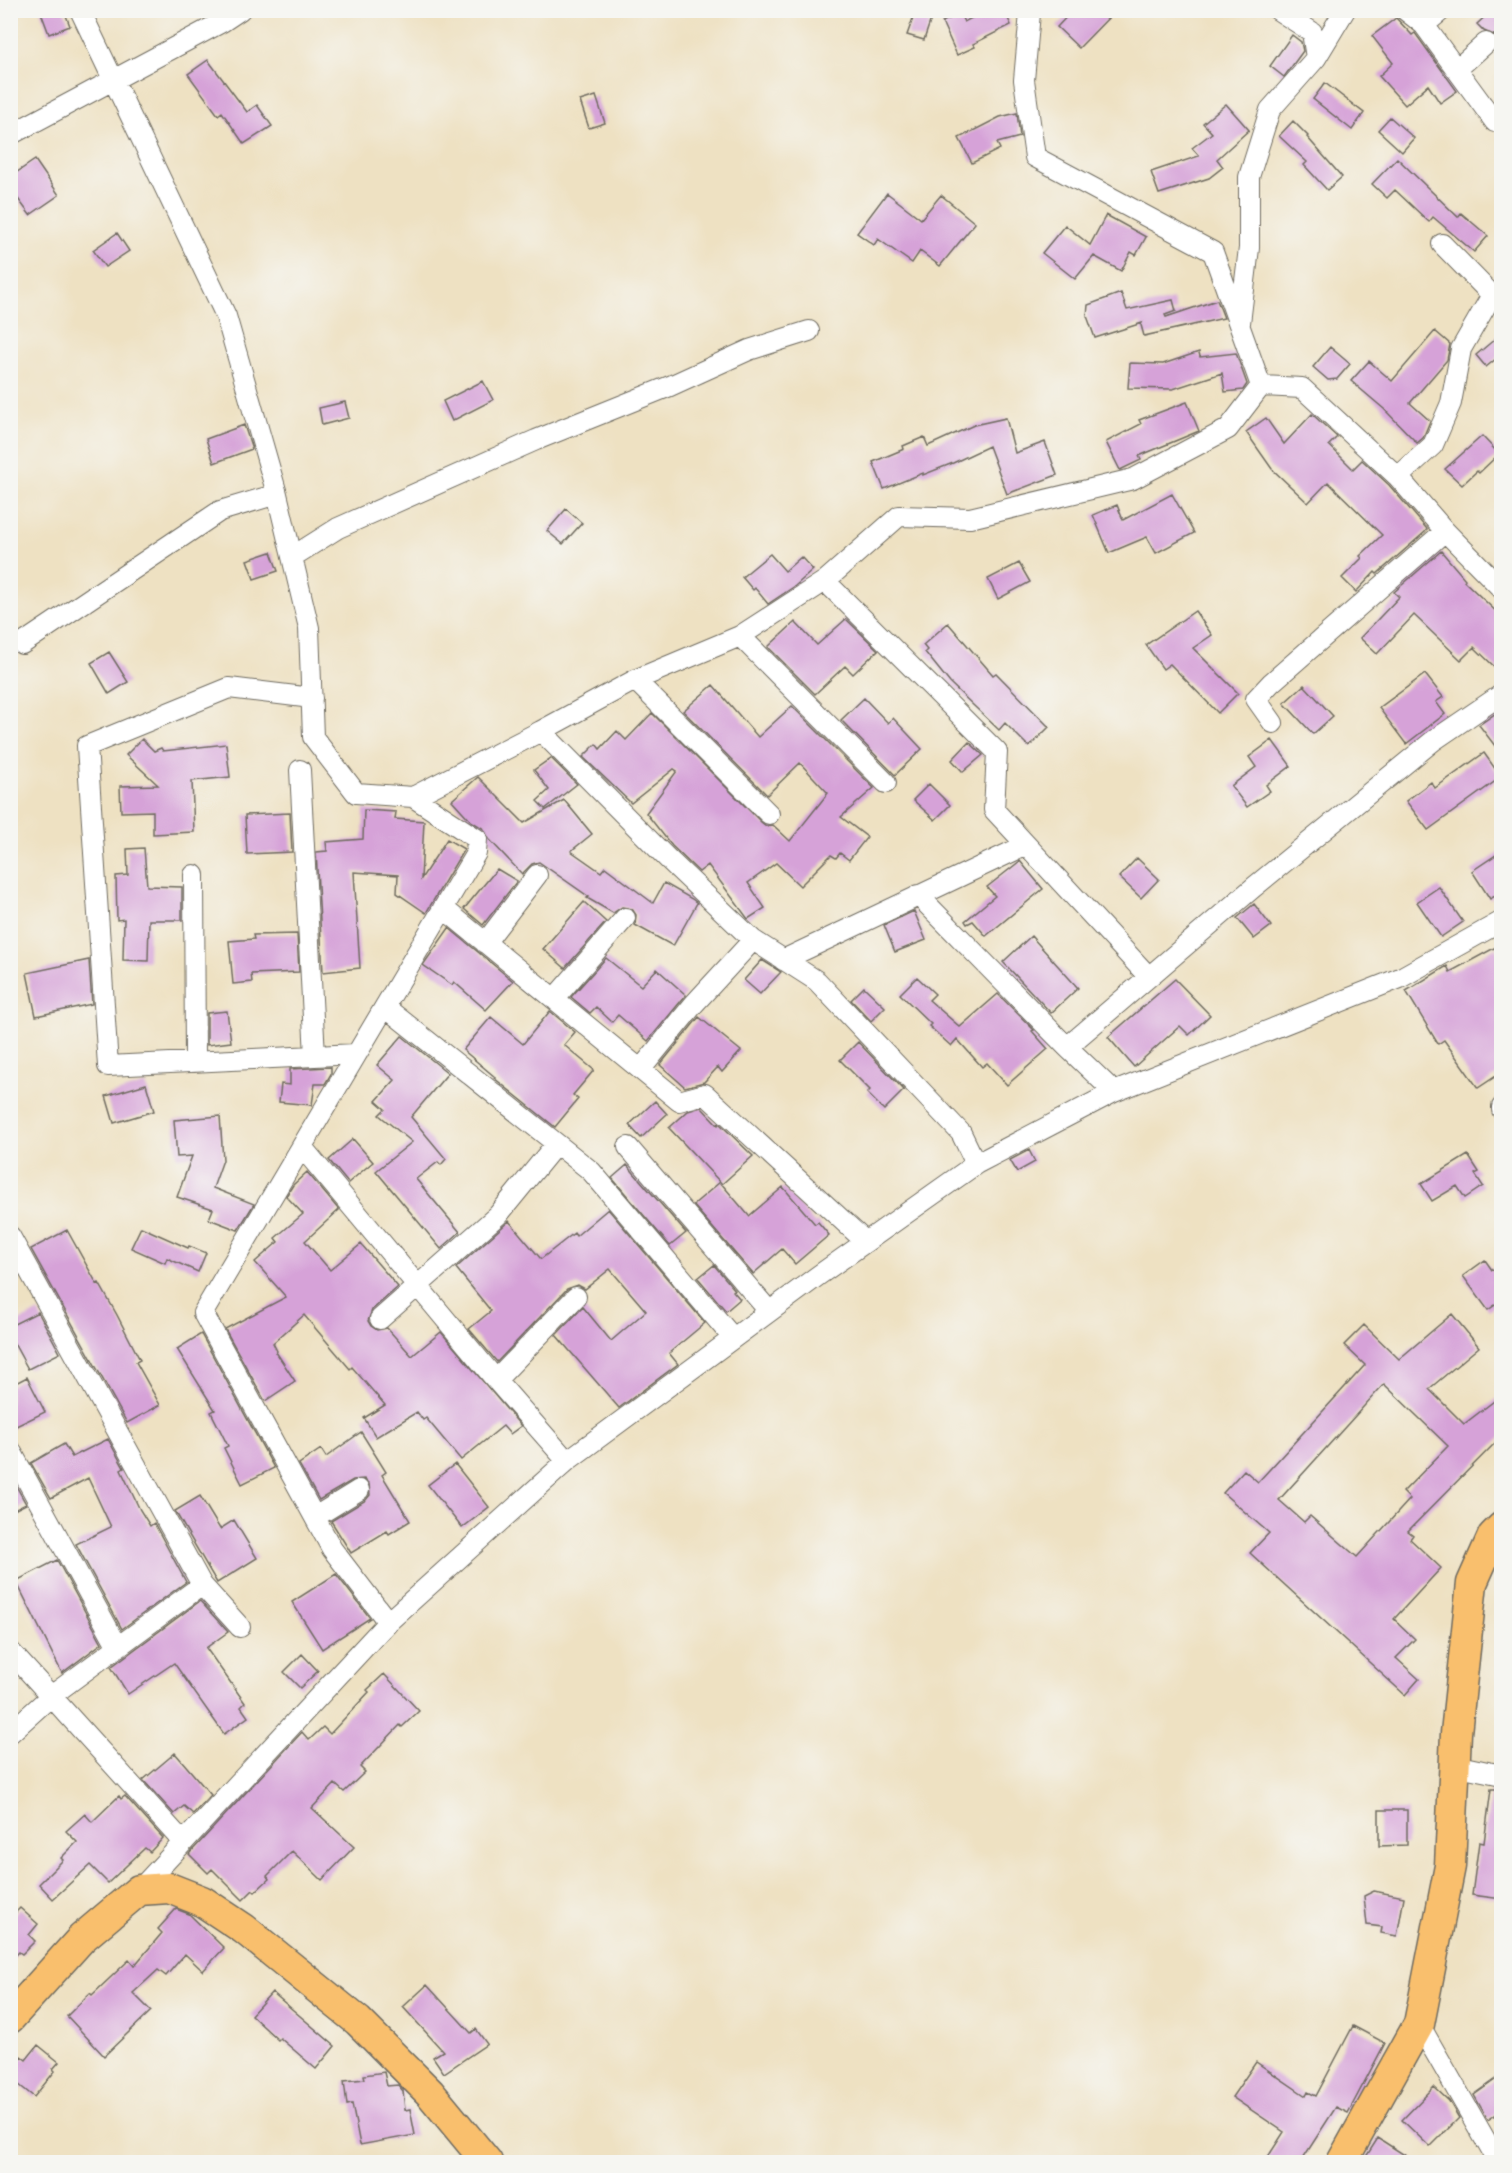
<svg xmlns="http://www.w3.org/2000/svg" width="1512" height="2173" viewBox="0 0 1512 2173" font-family="'Gochi Hand',sans-serif">
	<style>
		.building { fill: #d6a2d8; fill-rule: evenodd }
		.lines { fill: none; stroke-linecap: round; stroke-linejoin: round }
		.minor-casing { stroke: #6f6b60; stroke-width: 22 }
		.primary-casing { stroke: #6f6b60; stroke-width: 33 }
		.minor { stroke: #fff; stroke-width: 20 }
		.primary { stroke: #f9bf6d; stroke-width: 30 }
	</style>
	<rect width="100%" height="100%" fill="#f6f6f2"/>
	<filter id="ink" filterUnits="userSpaceOnUse"><feTurbulence type="fractalNoise" baseFrequency=".0167" numOctaves="2"/><feDisplacementMap in="SourceGraphic" scale="12" xChannelSelector="R" yChannelSelector="G"/><feConvolveMatrix kernelMatrix="1 2 1 2 8 2 1 2 1" color-interpolation-filters="sRGB"/></filter>
	<filter id="wash" filterUnits="userSpaceOnUse"><feTurbulence type="fractalNoise" baseFrequency=".008" numOctaves="4" result="noise"/><feDisplacementMap in="SourceGraphic" scale="24" xChannelSelector="R" yChannelSelector="G"/><feGaussianBlur stdDeviation="1.35" result="paint"/><feColorMatrix in="noise" values="0 0 0 0 0 0 0 0 0 0 0 0 0 0 0 0 0 1.4 0 .05"/><feComposite in="paint" operator="in"/></filter>
	<g filter="url(#wash)">
		<rect width="100%" height="100%" fill="#eee1c2"/>
		<g id="blocks">
			<path class="building" d="M40,10H64L70,26L49,34Z
				M916,10H934L924,40L907,35Z
				M987,10H1004L1011,25L973,44L975,47L957,55L942,22L960,14L964,22Z
				M1073,10H1116L1079,48L1057,27Z
				M1492,10H1496L1502,17V46L1494,35L1484,31L1477,24Z
				M1396,18L1412,35L1415,33L1457,91L1440,103L1428,85L1405,105L1379,76L1393,63L1372,36Z
				M1292,35L1301,42L1303,51L1284,77L1270,66Z
				M208,60L247,112L257,105L272,126L244,144L222,112L218,115L188,74Z
				M1325,83L1364,113L1352,130L1313,99Z
				M596,96L605,123L589,128L580,101Z
				M1226,104L1249,130L1217,159L1223,167L1209,178L1159,194L1151,172L1199,156L1192,148L1212,133L1203,123Z
				M1017,113L1020,137L997,143L1000,149L972,163L959,138L1000,117Z
				M1390,117L1414,138L1402,152L1378,130Z
				M1293,121L1308,136L1307,137L1342,177L1327,190L1304,165L1307,162L1279,136Z
				M1397,158L1458,217L1461,213L1488,236L1474,252L1433,217L1429,222L1395,190L1387,198L1372,184Z
				M35,160L59,195L30,215L10,188V177Z
				M887,193L921,219L941,195L975,223L940,266L920,251L912,263L878,239L874,245L857,233Z
				M1106,215L1146,237L1136,255L1131,252L1121,271L1094,256L1075,279L1042,253L1065,225L1090,245Z
				M117,233L129,251L105,267L93,250Z
				M1121,293L1127,310L1173,300L1176,311L1165,315L1166,317L1217,300L1224,318L1144,336L1141,325L1142,323L1095,338L1087,316L1088,305Z
				M1435,331L1450,344L1447,360L1410,403L1430,421L1423,438L1417,443L1384,409L1351,381L1369,361L1392,381Z
				M1502,333V354L1486,367L1476,355Z
				M1330,347L1350,364L1337,379L1328,380L1313,367Z
				M1199,352L1200,357L1236,353L1247,384L1243,390L1225,392L1222,373L1173,389L1128,388L1130,363L1163,364Z
				M483,381L493,400L452,421L443,401Z
				M345,402L349,418L322,425L319,408Z
				M1187,402L1199,431L1139,456L1141,460L1120,470L1106,442L1141,424L1139,420Z
				M1312,414L1337,437L1329,445L1353,469L1362,460L1389,485L1427,529L1425,532L1377,574L1375,572L1356,592L1342,578L1362,558L1360,556L1382,535L1328,482L1308,503L1272,469L1246,432L1266,418L1284,444Z
				M1006,418L1015,453L1045,442L1057,475L1007,494L989,446L953,463L923,475V473L884,489L873,462L904,449L903,446L924,437L928,446L974,425Z
				M244,425L252,449L214,463L206,439Z
				M1482,436L1499,454L1479,473L1477,471L1462,485L1445,469Z
				M1172,494L1194,533L1156,553L1147,537L1109,553L1093,515L1117,505L1123,520Z
				M566,509L582,523L563,544L547,531Z
				M1441,551L1465,579L1464,581L1502,617V674L1474,647L1461,660L1414,615L1377,654L1360,638L1399,597L1394,592Z
				M271,552L278,571L254,579L247,560Z
				M770,554L785,571L801,557L813,570L795,586L768,604L755,588L753,590L742,577Z
				M1019,563L1030,582L998,599L988,579Z
				M1195,611L1212,635L1193,648L1238,693L1218,713L1170,664L1163,669L1146,645Z
				M846,619L878,650L853,674L845,666L815,694L768,647L795,622L817,645Z
				M948,623L993,675L996,673L1049,727L1029,747L1005,723L999,730L950,683L925,652L927,650L923,645Z
				M109,652L128,682L109,694L91,663Z
				M1425,674L1443,697L1436,702L1445,714L1406,744L1379,708Z
				M713,685L758,737L792,706L874,788L841,817L867,837L849,860L840,853L836,858L831,855L800,886L776,863L748,883L765,908L748,919L708,865L699,872L672,846L646,813L677,771L674,769L631,803L583,757L596,744L600,749L617,731L626,740L652,713L761,822L766,826L773,825L790,841L828,793L800,763L767,795L683,711Z
				M1304,685L1333,716L1313,734L1284,703Z
				M864,698L888,723L893,718L922,749L895,775L841,720Z
				M1502,709V755L1479,725Z
				M142,739L154,751L161,748L163,751L226,744L230,777L192,781L194,832L153,834V811L121,812L120,786L158,785L126,755Z
				M1272,740L1291,766L1266,785L1270,791L1247,807L1231,786L1256,767L1249,757Z
				M969,742L983,755L963,772L952,760Z
				M1484,753L1501,777L1428,830L1406,801L1431,782L1435,788Z
				M551,758L577,784L545,809L537,801L549,790L534,770Z
				M478,777L524,823L564,800L592,834L571,851L601,872L605,867L653,903L664,883L692,899L697,903L673,946L635,925L636,915L632,909L622,907L613,913L587,898L589,897L539,862L532,864L522,874L489,839L484,829L471,821L452,800Z
				M929,784L950,805L935,820L913,800Z
				M364,810L396,812L395,819L424,821L421,879L447,839L464,849L426,913L397,893L398,875L354,872L360,968L323,972L316,852L327,851L326,842L363,839Z
				M290,813L292,852L247,854L245,815Z
				M144,848L147,886L182,887V920H149L148,961L123,960L124,919L117,920L116,876L128,875L127,849Z
				M1502,851V892L1490,899L1472,871Z
				M1137,858L1159,879L1141,898L1119,877Z
				M1020,861L1043,889L986,936L973,921L967,924L965,921L995,896L987,887Z
				M497,869L517,881L483,925L464,909Z
				M1439,887L1463,922L1441,937L1417,902Z
				M584,902L606,922L565,968L543,949Z
				M1254,904L1271,926L1254,939L1237,918Z
				M914,911L926,940L895,952L884,925Z
				M449,928L513,981L486,1010L454,982L452,985L423,965Z
				M297,934L299,972L251,974L252,982L233,984L229,941L254,939L253,935Z
				M1031,936L1078,988L1051,1013L1003,962Z
				M1496,947L1502,957V1072L1478,1088L1444,1040L1438,1044L1406,991L1447,966L1450,972Z
				M606,958L641,986L657,969L686,995L648,1041L618,1015L612,1022L596,1007L590,1013L571,997Z
				M89,960L92,1004L36,1016L27,973Z
				M762,960L781,972L760,994L744,980Z
				M917,977L935,994L929,1000L960,1027L998,994L1034,1030L1032,1031L1048,1049L1007,1085L987,1063L982,1067L957,1039L951,1046L929,1026L931,1024L900,994Z
				M1175,979L1210,1015L1189,1035L1180,1026L1134,1067L1108,1037Z
				M864,987L885,1007L871,1021L851,1000Z
				M227,1011L231,1042L207,1045V1013Z
				M550,1011L575,1032L564,1045L594,1070L573,1095L578,1099L555,1127L494,1078L495,1077L463,1050L491,1017L523,1044Z
				M699,1017L741,1051L722,1072L718,1067L704,1082L685,1087L660,1065Z
				M402,1036L448,1073L411,1117L446,1159L441,1165L438,1162L416,1179L460,1232L441,1249L376,1171L412,1142L379,1115L385,1109L376,1101L395,1080L377,1065Z
				M858,1042L904,1090L884,1110L867,1093L870,1090L840,1060Z
				M331,1067V1074L325,1084H315L312,1105L279,1102L281,1084L290,1085V1069Z
				M146,1084L154,1111L114,1123L106,1096Z
				M655,1101L667,1114L641,1138L629,1125Z
				M701,1107L718,1125L719,1123L753,1156L722,1184L669,1128L688,1111Z
				M220,1116L223,1160L213,1188L254,1204L238,1230L209,1219L213,1209L177,1197L192,1156L177,1157L174,1120Z
				M353,1139L373,1162L348,1183L329,1160Z
				M1029,1150L1035,1162L1017,1172L1010,1160Z
				M1468,1155L1479,1172L1475,1174L1483,1186L1465,1198L1457,1186L1432,1201L1421,1184Z
				M627,1165L686,1233L670,1246L612,1178Z
				M307,1172L339,1210L305,1241L330,1270L361,1244L398,1287L372,1310L368,1321L371,1326L377,1330L387,1328L412,1356L441,1332L521,1426L510,1434L503,1426L461,1460L426,1418L423,1420L417,1412L376,1437L364,1418L385,1405L352,1367L350,1369L304,1315L273,1343L277,1351L276,1352L295,1381L265,1401L225,1329L286,1297L255,1262L278,1242L275,1238L303,1214L286,1196L293,1185Z
				M720,1182L749,1216L783,1187L815,1224L818,1222L829,1235L795,1264L782,1249L753,1274L693,1205Z
				M608,1209L705,1323L669,1353L678,1364L619,1408L556,1335L583,1307L611,1341L646,1311L610,1269L585,1289L578,1285L567,1289L497,1362L469,1329L491,1311L456,1268L509,1221L541,1259L574,1233L576,1236Z
				M141,1227L188,1248L189,1246L206,1253L198,1272L167,1258L165,1263L131,1248Z
				M67,1230L97,1284L99,1283L117,1315L140,1360L136,1362L160,1405L127,1423L31,1249Z
				M1485,1260L1492,1270L1502,1264V1300L1488,1310L1463,1276Z
				M714,1265L735,1290L733,1291L740,1299L726,1311L698,1278Z
				M38,1312L60,1353L28,1369L10,1336V1326Z
				M1452,1314L1479,1347L1429,1389L1464,1424L1502,1395V1436L1408,1531L1413,1535L1410,1539L1441,1568L1394,1619L1415,1639L1396,1658L1419,1679L1405,1695L1250,1553L1269,1533L1223,1493L1244,1470L1258,1482L1365,1365L1344,1345L1364,1325L1399,1359ZM1384,1384L1448,1446L1403,1492L1410,1499L1357,1557L1310,1516L1304,1522L1279,1500Z
				M201,1334L274,1468L242,1484L224,1448L228,1446L211,1412L215,1410L177,1349Z
				M27,1377L45,1412L10,1429V1386Z
				M361,1432L386,1472L382,1475L410,1521L389,1534L387,1531L351,1553L331,1521L366,1500L370,1495L369,1484L364,1479L353,1480L319,1500L299,1464L321,1449L326,1457Z
				M108,1439L124,1468L121,1470L140,1510L150,1526L154,1523L186,1582L122,1629L76,1544L111,1527L88,1478L51,1498L31,1463L64,1444L72,1457Z
				M455,1464L489,1507L462,1528L428,1485Z
				M10,1475L26,1504L10,1512Z
				M200,1496L220,1529L234,1520L257,1558L217,1583L175,1511Z
				M57,1560L102,1643L62,1673L16,1581Z
				M336,1574L370,1618L322,1649L292,1602Z
				M200,1601L228,1632L206,1648L245,1703L241,1707L248,1717L224,1734L174,1663L128,1694L111,1667Z
				M302,1654L318,1671L300,1688L284,1672Z
				M384,1674L419,1711L402,1727L400,1725L360,1767L365,1772L344,1792L335,1784L312,1808L354,1847L322,1880L292,1851L267,1876L269,1879L255,1892L253,1890L243,1900L212,1869L208,1873L189,1854L302,1732L309,1740L323,1727L330,1734L369,1692L367,1690Z
				M175,1753L211,1795L193,1814L184,1806L174,1814L143,1780Z
				M1491,1789H1502V1899L1472,1895L1479,1842L1484,1843Z
				M119,1796L121,1799L125,1796L163,1838L150,1852L145,1848L108,1883L90,1865L53,1899L39,1884L63,1860L61,1858L77,1842L66,1831L85,1814L92,1822Z
				M1379,1810H1407V1845L1379,1846Z
				M1374,1891L1404,1897L1397,1936L1381,1933L1382,1927L1367,1925L1364,1896Z
				M20,1908L38,1924L29,1935L35,1941L22,1954L19,1952L10,1961V1918Z
				M176,1909L189,1914L224,1948L203,1971L185,1954L166,1976L158,1970L133,1993L151,2011L104,2056L67,2016L90,1993L92,1995L129,1960L134,1966L162,1933L158,1929Z
				M427,1985L471,2033L476,2029L487,2044L444,2073L433,2057L443,2051L403,2007Z
				M272,1992L335,2046L316,2069L280,2038L278,2040L251,2015Z
				M1353,2026L1385,2043L1348,2113L1336,2107L1300,2163H1264L1284,2132L1232,2097L1256,2062L1306,2096L1308,2092L1316,2096Z
				M38,2045L59,2062L53,2069L55,2071L34,2097L13,2080L18,2075L11,2069L21,2056L26,2060Z
				M384,2072L387,2086L398,2085L403,2091L405,2110L410,2109L415,2135L360,2145L352,2104L347,2105L344,2081L365,2079L364,2075Z
				M1502,2075V2110L1488,2120L1474,2095Z
				M1434,2087L1449,2101L1459,2118L1430,2147L1402,2120Z
				M1378,2138L1417,2163H1362Z"/>
		</g>
	</g>
	<g filter="url(#ink)">
		<use href="#blocks" fill-opacity="0" stroke="#6f6b60" stroke-width="1.5"/>
		<g class="lines">
			<defs>
				<path id="minor" d="M80,10L226,316L277,494
					M1026,10L1030,13L1024,80L1035,157L1213,252L1261,386L1302,388L1398,477L1445,531L1502,589
					M1405,10L1424,25
					M1442,10L1424,25L1495,122L1502,114
					M1316,58L1345,10
					M1457,69L1486,43
					M10,135L222,22L240,10
					M1240,323L1249,248V177L1270,110L1316,58L1312,32L1278,10
					M1398,477L1433,445L1451,403L1461,349L1492,295L1442,244
					M292,557L338,528L536,440L670,386L749,350L809,331
					M740,636L886,783
					M22,644L220,511L277,494L309,628L313,737L356,793L413,797
					M635,680L541,731L668,859L753,940L694,1004L641,1069
					M312,698L229,688L87,746L108,1066L356,1054
					M1273,723L1256,699L1271,683L1445,531
					M300,770L315,1056
					M769,814L635,680L740,636L825,581
					M194,875L195,1062
					M918,895L1067,1047
					M443,908L679,1101L705,1094L866,1242
					M753,940L817,981L961,1133L976,1164
					M485,943L537,875
					M783,960L1026,845
					M1149,977L994,810L997,752L825,581L899,516L970,518L1133,479L1228,429L1261,386
					M554,999L625,918
					M385,1007L591,1171L733,1338
					M1114,1092L1067,1047L1254,887L1433,741L1502,694
					M1502,1107V1110
					M302,1147L496,1380L567,1461
					M628,1147L769,1311
					M10,1236L202,1585L51,1696L183,1842
					M380,1319L498,1215L556,1144
					M496,1380L576,1297
					M10,1449L118,1647
					M315,1517L359,1490
					M202,1585L240,1627
					M388,1622L567,1461L819,1275L976,1164L1114,1092L1400,978L1502,921
					M10,1651L51,1696L10,1733
					M1454,1765L1502,1775
					M139,1890L388,1622L332,1549L203,1313L476,853L477,839L413,797L541,731
					M1419,2024L1498,2162"/>
				<path id="primary" d="M10,2018L82,1938L139,1890L169,1888L202,1901L244,1929L358,2021L430,2093L487,2162
					M1342,2162L1419,2024L1450,1866L1456,1733L1472,1583L1493,1536L1502,1527"/>
			</defs>
			<use href="#minor" class="minor-casing"/>
			<use href="#primary" class="primary-casing"/>
			<use href="#minor" class="minor"/>
			<use href="#primary" class="primary"/>
		</g>
	</g>
	<rect width="1512" height="2173" fill="none" stroke="#f6f6f2" stroke-width="36"/>
</svg>
